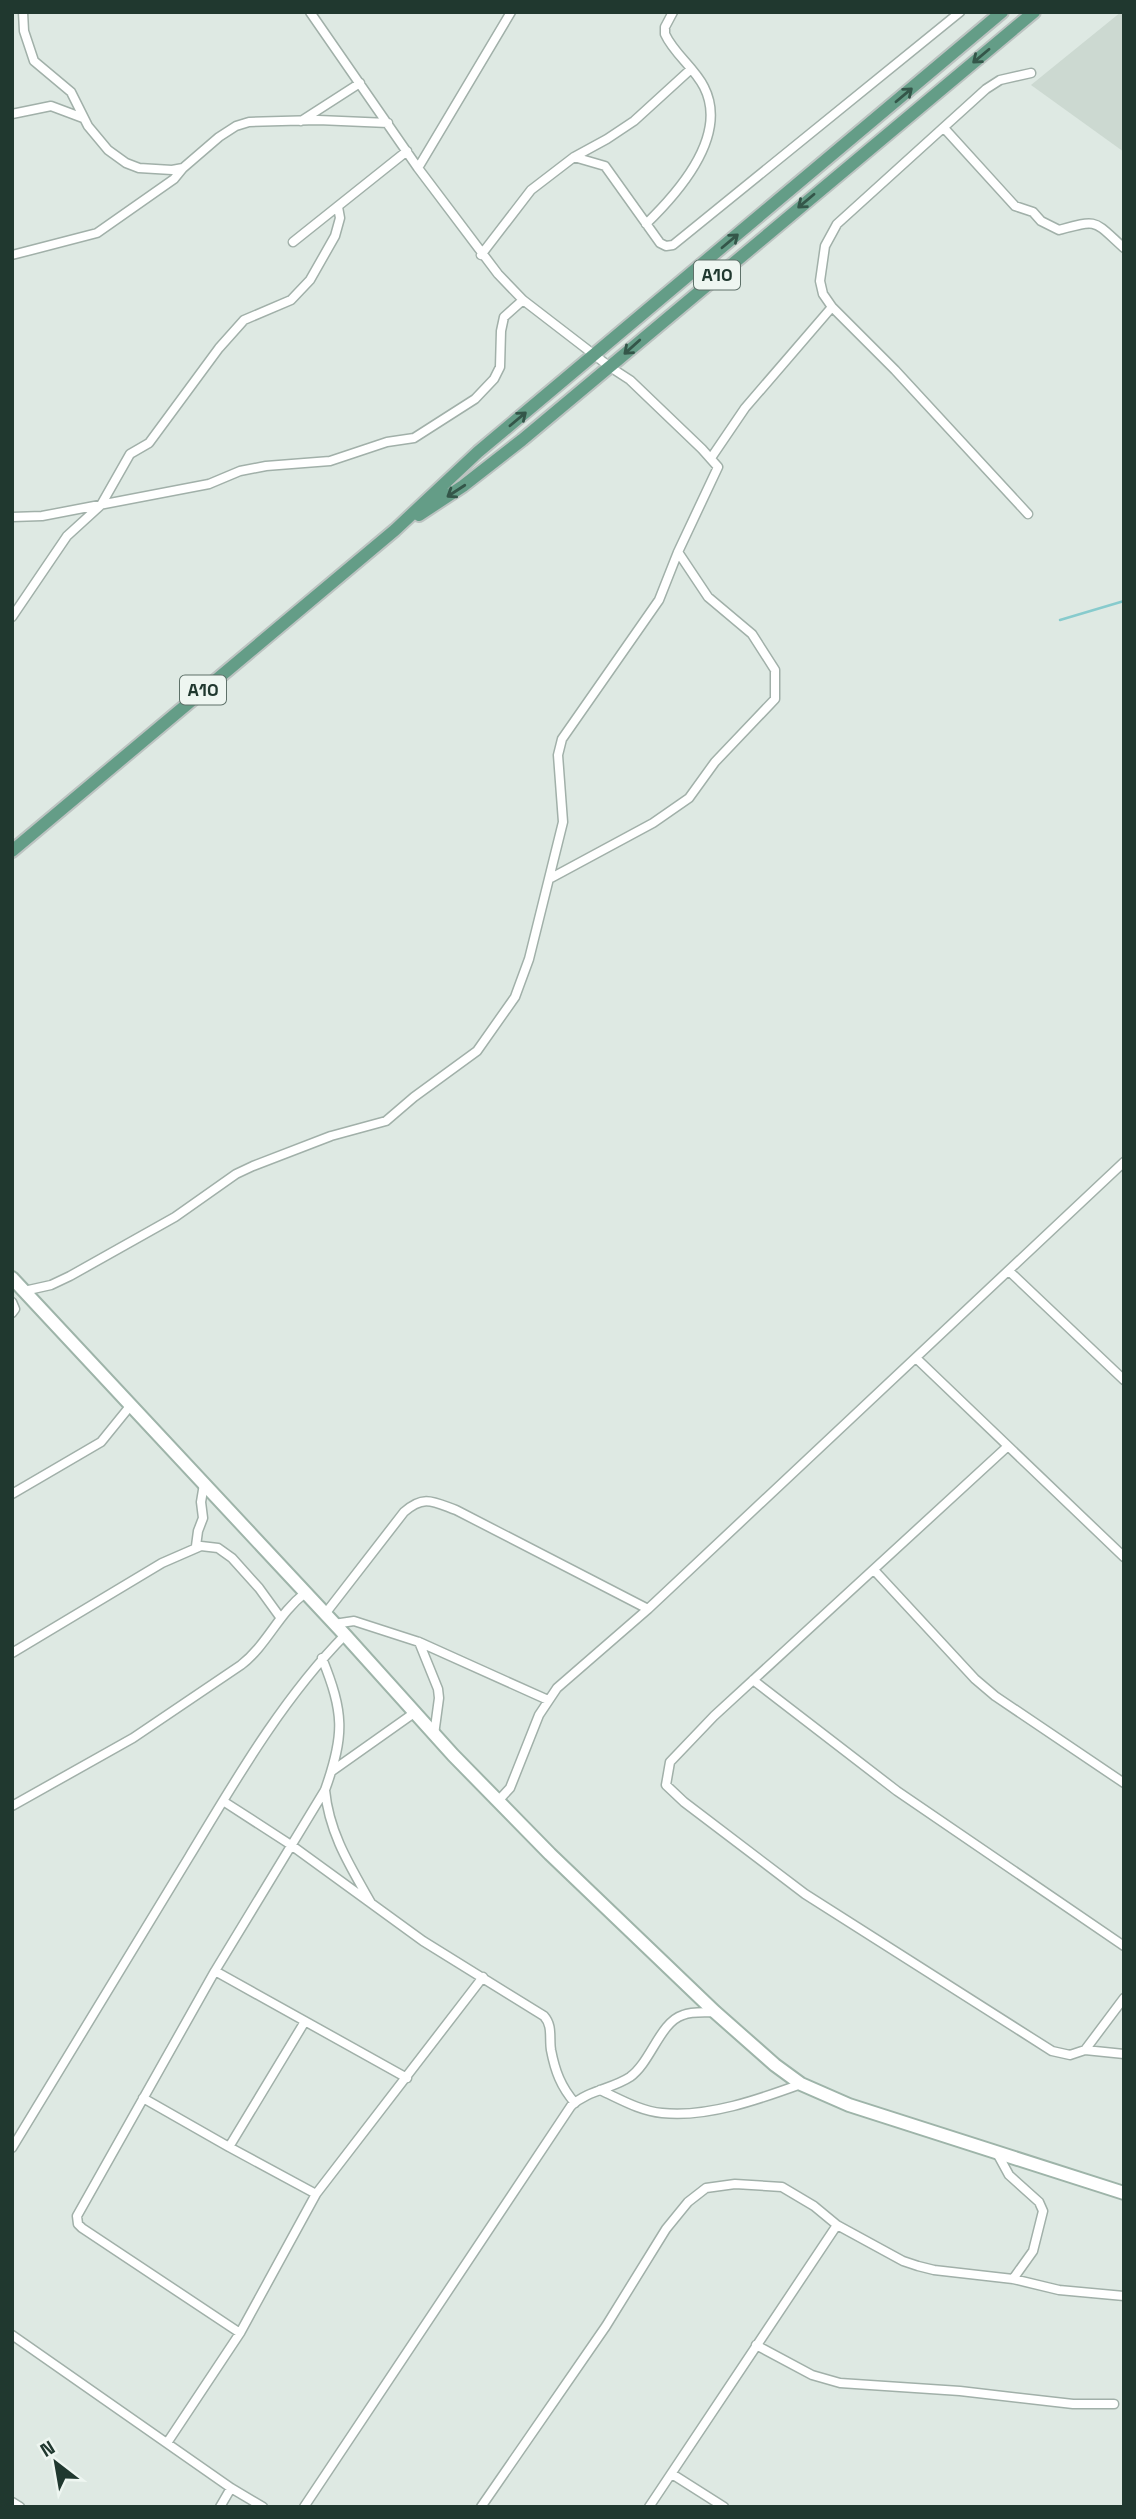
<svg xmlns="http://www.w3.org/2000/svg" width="1136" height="2519" viewBox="0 0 1136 2519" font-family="'Space Grotesk',sans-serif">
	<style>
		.built { fill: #ccd9d1 }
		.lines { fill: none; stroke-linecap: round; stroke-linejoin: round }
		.stream { stroke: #87cbcd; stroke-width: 2.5 }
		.street-casing { stroke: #a1b0a9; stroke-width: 11 }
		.secondary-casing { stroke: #9eb4a9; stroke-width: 16 }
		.primary-casing { stroke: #bcc3c1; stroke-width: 16 }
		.street { stroke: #fff; stroke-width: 8 }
		.secondary { stroke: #fff; stroke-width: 12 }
		.primary { stroke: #649d87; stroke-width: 12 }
		.oneway { stroke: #345649 }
		.labels { text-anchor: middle; stroke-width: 7; stroke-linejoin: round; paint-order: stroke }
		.shield { fill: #eef6f1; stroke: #5e7169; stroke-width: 2 }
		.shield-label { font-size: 18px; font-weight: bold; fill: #20382f }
	</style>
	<rect width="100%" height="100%" fill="#dee9e3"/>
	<path class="built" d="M1121,12H1124V152L1031,85Z"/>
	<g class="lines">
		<path class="stream" d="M1060,620L1124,601"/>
		<defs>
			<path id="street" d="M23,12L24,31L34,61L71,92L88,126L108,150L126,163L139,168L172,170L183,168L219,137L236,126L249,122L318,120L388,123
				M12,114L51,106L83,118
				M301,121L360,83
				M944,128L1015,206L1033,212L1041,221L1059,230C1099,219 1093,220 1124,248
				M574,157L605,166L660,243L666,246L673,245L960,12
				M418,168L511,12
				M646,224C679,192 729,136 704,87C694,67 674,54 665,34V27L673,12
				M293,242L407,151
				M12,255L97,233L174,179L183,168
				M481,255L531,190L574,157L607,139L634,121L691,69
				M711,458L745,408L832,307
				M1028,514L895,370L832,307L823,294L820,281L825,246L837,224L986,89L1000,80L1031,73
				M12,517L42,516L209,484L240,471L266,466L330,461L387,442L414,438L475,399L494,379L500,367L501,331L504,317L523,300
				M12,617L67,536L101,505L130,454L149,443L219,348L244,320L291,300L310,280L335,236L340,218L338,207
				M551,878L653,823L689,798L715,762L775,699V670L752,634L708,597L678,552
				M1009,1271L1124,1380
				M24,1291L51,1285L70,1276L175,1217L236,1174L253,1166L331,1136L386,1121L414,1097L477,1051L515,997L529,959L563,822L558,755L562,739L659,600L678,552L718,467L702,449L630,380L610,367L523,300L498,274L418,168L310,12
				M12,1302L15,1309L12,1313
				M916,1358L1124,1557
				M1008,1446L714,1716L670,1762L666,1785L684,1802L805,1894L1052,2051L1070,2055L1085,2050L1124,2054
				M12,1494L101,1442L131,1405
				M196,1546L198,1531L203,1518L201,1502L204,1484
				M874,1570L975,1679L995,1696L1124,1783
				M648,1609L1124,1162
				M325,1614L404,1512C424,1494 434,1502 456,1510L648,1609L557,1688L539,1715L510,1788L498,1801
				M334,1624L354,1621L419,1642L548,1700
				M419,1642L438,1689L439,1698L434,1735
				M12,1653L162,1563L201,1546L218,1548L232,1558L259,1588L280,1617
				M753,1680L897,1791L1124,1946
				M332,1771L414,1713
				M325,1790C329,1833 350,1866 371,1903
				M223,1801L291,1845L423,1941L544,2016C553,2026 549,2038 551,2050C555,2071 561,2087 575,2103
				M12,1806L133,1738L241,1665C267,1645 278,1614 305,1593
				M215,1971L407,2078
				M1085,2050L1124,1998
				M600,2090C620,2099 640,2111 662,2113C707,2118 760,2099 801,2084
				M143,2098L229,2147L316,2194
				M229,2147L304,2023
				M12,2148C71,2051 130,1954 189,1857C235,1781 282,1699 345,1635
				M997,2153L1009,2175L1039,2202L1043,2211L1033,2251L1013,2279
				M240,2333L82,2228L78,2224L77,2216L215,1971L325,1790C345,1734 344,1713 322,1658
				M12,2335L231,2488L263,2507
				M756,2345L812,2375L840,2383L960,2391L1073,2404H1114
				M167,2443L240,2333L316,2194L483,1977
				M672,2474L724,2507
				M12,2502L20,2507
				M220,2507L231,2488
				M304,2507L571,2106C588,2090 612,2089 630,2077C651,2062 660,2022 683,2015C693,2011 705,2013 715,2012
				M481,2507L606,2326L666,2229L688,2202L706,2188L735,2184L782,2187L814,2206L837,2225L903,2261L918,2266L934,2270L1013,2279L1059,2290L1124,2296
				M649,2507L837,2225"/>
			<path id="secondary" d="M12,1278L345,1635L453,1755L550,1854L715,2012L775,2065L801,2084L849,2105L1124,2193"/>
			<path id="primary" d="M419,515L463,486L522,440L1034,12
				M12,851L395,530L478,452L1002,12"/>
		</defs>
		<use href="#street" class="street-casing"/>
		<use href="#secondary" class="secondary-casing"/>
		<use href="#primary" class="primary-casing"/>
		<use href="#street" class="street"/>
		<use href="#secondary" class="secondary"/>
		<use href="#primary" class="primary"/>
	</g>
	<defs><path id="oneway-shaft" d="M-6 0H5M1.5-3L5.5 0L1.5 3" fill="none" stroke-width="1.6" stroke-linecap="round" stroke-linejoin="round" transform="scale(1.75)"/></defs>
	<g class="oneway">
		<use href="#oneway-shaft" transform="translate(981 56) rotate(140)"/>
		<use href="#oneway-shaft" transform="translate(904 95) rotate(-40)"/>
		<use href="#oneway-shaft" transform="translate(806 201) rotate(140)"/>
		<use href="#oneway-shaft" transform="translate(730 241) rotate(-40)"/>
		<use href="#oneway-shaft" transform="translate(632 347) rotate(138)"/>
		<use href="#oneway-shaft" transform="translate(518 419) rotate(-40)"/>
		<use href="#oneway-shaft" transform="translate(456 491) rotate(147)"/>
	</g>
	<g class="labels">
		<g class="shield">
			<rect x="694" y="260.5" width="46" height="29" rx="5"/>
			<rect x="180" y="675.5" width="46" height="29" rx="5"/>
		</g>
		<g class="shield-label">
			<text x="717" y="281">A10</text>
			<text x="203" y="696">A10</text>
		</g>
	</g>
	<rect width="1136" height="2519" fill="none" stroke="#20382f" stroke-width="28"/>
	<g transform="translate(56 2463) rotate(329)" stroke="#eef6f1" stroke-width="5" paint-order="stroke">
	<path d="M0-5L12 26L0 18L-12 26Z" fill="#20382f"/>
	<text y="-10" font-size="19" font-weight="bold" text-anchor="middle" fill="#20382f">N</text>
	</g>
</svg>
